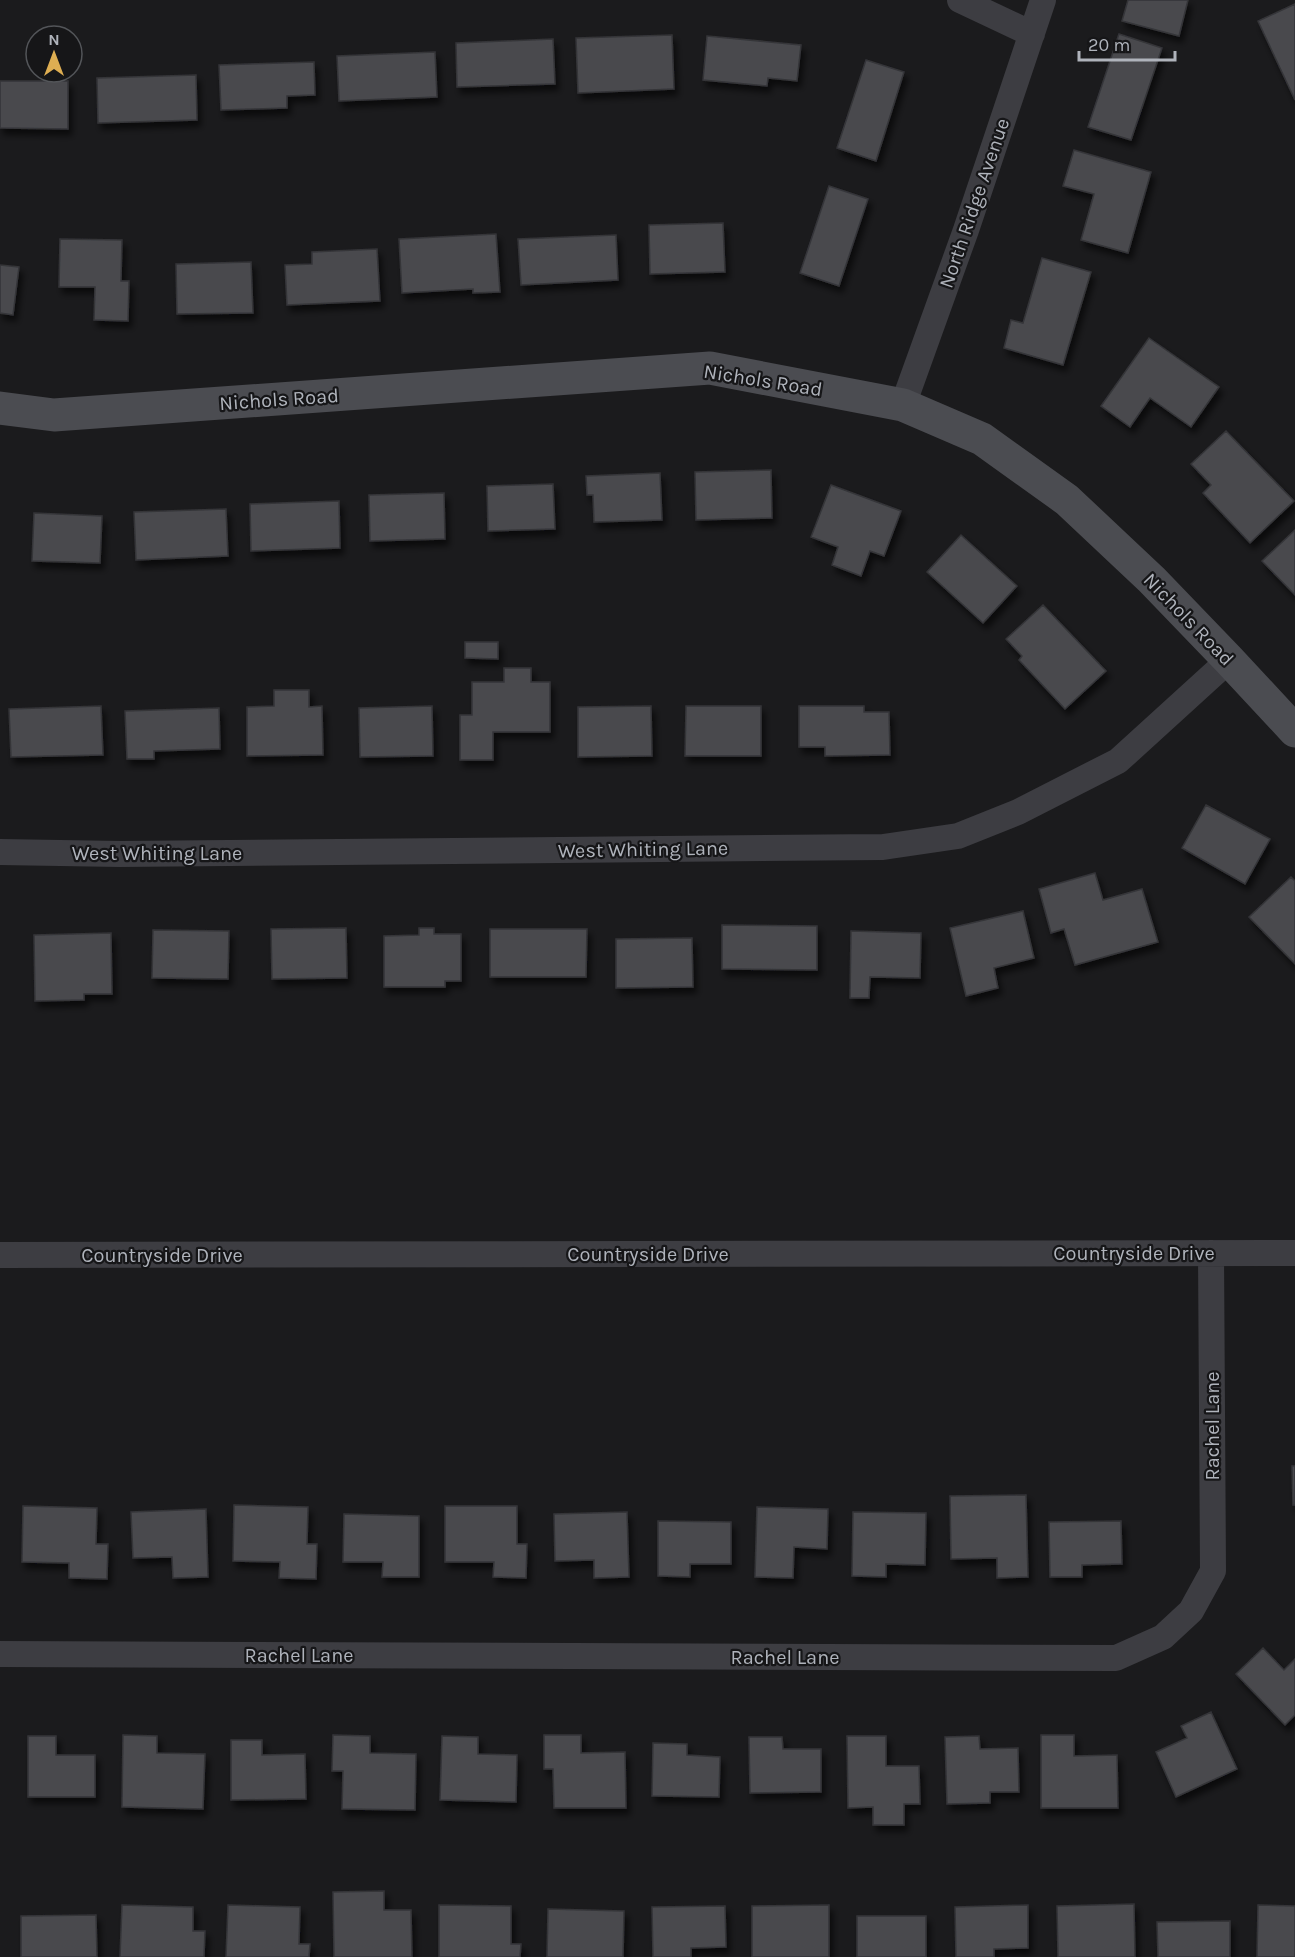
<svg xmlns="http://www.w3.org/2000/svg" width="1295" height="1957" viewBox="0 0 1295 1957" font-family="Karla,sans-serif">
	<style>
		.building { fill: #48494d; stroke: #353539; stroke-width: 1.5; filter: url(#shadow) }
		.lines { fill: none; stroke-linecap: round; stroke-linejoin: round }
		.street { stroke: #3d3d42; stroke-width: 26 }
		.secondary { stroke: #4b4c51; stroke-width: 33 }
		.labels { text-anchor: middle; stroke-width: 4.5; stroke-linejoin: round; paint-order: stroke }
		.street-label { font-size: 20px; fill: #afb3bb; stroke: #161618 }
	</style>
	<defs>
		<filter id="shadow"><feDropShadow dx="3.5" dy="6" stdDeviation="3" flood-color="#0009"/></filter>
	</defs>
	<rect width="100%" height="100%" fill="#1b1b1d"/>
	<path class="building" d="M1128,0H1188L1179,36L1122,21Z
		M1295,4V100L1258,21Z
		M1119,34L1162,48L1131,140L1088,127Z
		M672,35L674,89L578,93L576,38Z
		M707,36L801,45L797,81L768,78L767,86L703,80Z
		M553,39L555,84L457,87L456,43Z
		M435,52L437,97L339,101L337,56Z
		M866,60L904,72L876,161L837,148Z
		M314,62L315,95L287,96V108L221,110L219,65Z
		M196,75L197,120L98,123L97,78Z
		M0,81H68V129L0,128Z
		M1074,150L1151,172L1128,253L1081,240L1094,194L1063,186Z
		M829,186L868,199L839,286L800,273Z
		M723,223L725,272L650,274L649,225Z
		M496,234L500,292L473,293V289L402,293L399,239Z
		M616,235L618,280L521,285L518,239Z
		M60,239L122,240L121,281H129L128,321L94,320L95,287H59Z
		M377,249L380,301L287,305L285,265L312,264V252Z
		M1042,258L1091,272L1063,365L1004,348L1011,320L1023,323Z
		M251,262L253,313L177,314L176,264Z
		M0,265L19,267L13,315L0,313Z
		M1149,338L1219,387L1191,427L1150,398L1130,427L1101,406Z
		M1226,431L1294,501L1250,543L1203,493L1211,485L1191,464Z
		M771,470L772,518L696,520L695,472Z
		M660,473L662,520L594,522L593,495H587L586,476Z
		M553,484L555,529L488,531L487,486Z
		M831,485L901,511L884,556L870,551L861,576L832,565L838,547L811,537Z
		M444,493L445,539L370,541L369,495Z
		M339,501L340,548L251,551L250,504Z
		M226,509L228,556L136,560L134,512Z
		M34,513L102,516L100,563L32,561Z
		M1295,530V595L1262,561Z
		M961,535L1017,586L983,623L927,572Z
		M1043,605L1106,671L1065,709L1019,660L1022,656L1006,639Z
		M465,642H498V659L465,658Z
		M504,668H531V682H550V732H493V760H460V715H472V682H504Z
		M274,690H309V707L322,706L323,755L247,756V707L274,706Z
		M101,706L103,755L11,757L9,709Z
		M432,706L433,756L360,757L359,708Z
		M651,706L652,756L578,757V707Z
		M686,706H761V756H685Z
		M799,706H864V712H889L890,755L825,756V747H799Z
		M219,708L220,749L154,751V759H127L125,711Z
		M1206,805L1270,839L1245,884L1182,848Z
		M1095,873L1103,900L1142,889L1158,942L1075,965L1064,929L1051,933L1039,889Z
		M1291,877L1295,881V964L1249,917Z
		M1023,911L1034,958L994,968L998,988L966,996L950,928Z
		M722,925L817,926V970L722,969Z
		M346,928L347,978L272,979L271,929Z
		M419,928H434V934H461V981H445V987H384V936L419,935Z
		M490,929H587L586,977H490Z
		M153,930L229,931L228,979L152,978Z
		M851,931L921,933L920,978L870,977L869,998H850Z
		M111,933L112,994H84V1000L35,1001L34,935Z
		M692,938L693,987L616,988V939Z
		M1292,1466H1295V1505H1293Z
		M1026,1495L1028,1577L997,1578V1558L951,1559L950,1496Z
		M234,1505L308,1507L307,1544H317L316,1579L279,1578L280,1562L233,1561Z
		M23,1506L97,1508L96,1544H108L107,1579L69,1578V1563L22,1562Z
		M445,1506H517V1544H527L526,1578L493,1577L494,1562H445Z
		M757,1507L828,1509L827,1549L794,1547L793,1578L755,1577Z
		M206,1509L208,1577L173,1578L172,1557L133,1558L131,1512Z
		M627,1512L629,1577L594,1578V1560L555,1561L554,1514Z
		M853,1512L926,1513L925,1565L886,1564V1577L852,1576Z
		M344,1514L419,1516V1577H382L383,1562H343Z
		M658,1521L731,1522V1564H690V1577L658,1576Z
		M1121,1521L1122,1564L1082,1565V1577H1050L1049,1522Z
		M1263,1648L1284,1670L1295,1659V1715L1285,1725L1236,1674Z
		M1211,1712L1237,1769L1176,1797L1156,1752L1187,1738L1181,1726Z
		M123,1735L157,1736V1753L205,1754L203,1809L122,1807Z
		M333,1735L370,1736V1753L416,1754L415,1810L342,1809L343,1771H332Z
		M544,1735H581V1753L625,1752L626,1808H554L553,1769H544Z
		M1041,1735H1074V1756L1117,1755L1118,1808H1041Z
		M28,1736H56V1755H95V1797H28Z
		M442,1736L478,1737V1754L517,1755L516,1802L440,1800Z
		M847,1736H886V1766H919L920,1804H904V1825H873V1807L848,1808Z
		M979,1736L980,1749L1018,1748L1019,1792H990V1803L947,1804L945,1737Z
		M749,1737H782L783,1749H821V1792L750,1793Z
		M231,1740H262V1755L305,1754L306,1799L231,1800Z
		M653,1743L687,1744V1755L720,1757L719,1797L652,1796Z
		M384,1891V1910H411L412,1957H334L333,1892Z
		M1134,1904L1135,1957H1058L1057,1906Z
		M122,1905L193,1907V1931H205L204,1957H120Z
		M228,1905L300,1907L299,1944H310L309,1957H226Z
		M439,1905L511,1906V1944H521L520,1957H439Z
		M829,1905V1957H752V1906Z
		M1028,1905V1948L994,1949V1957H956L955,1907Z
		M1258,1905L1295,1906V1957H1257Z
		M725,1906L726,1947L691,1948V1957H653L652,1907Z
		M548,1909L624,1911L623,1957H547Z
		M96,1915L97,1957H21V1916Z
		M857,1916H926V1957H857Z
		M1230,1921V1957H1158L1157,1922Z"/>
	<g class="lines">
		<path class="street" d="M960,0L1032,34
			M903,405L966,230L1043,0
			M0,852L120,854L883,847L958,836L1018,812L1118,761L1229,660
			M0,1255L1295,1253
			M0,1654L1116,1658L1163,1637L1191,1611L1213,1571L1211,1253"/>
		<path class="secondary" d="M0,408L54,415L710,368L903,405L982,439L1067,500L1152,580L1229,660L1295,731"/>
	</g>
	<g class="labels">
		<g class="street-label">
			<text transform="translate(974 203) rotate(-71)" y="7">North Ridge Avenue</text>
			<text transform="translate(763 380) rotate(9)" y="7">Nichols Road</text>
			<text transform="translate(279 399) rotate(-4)" y="7">Nichols Road</text>
			<text transform="translate(1189 619) rotate(46)" y="7">Nichols Road</text>
			<text transform="translate(643 849) rotate(-1)" y="7">West Whiting Lane</text>
			<text x="157" y="860">West Whiting Lane</text>
			<text x="1134" y="1260">Countryside Drive</text>
			<text x="648" y="1261">Countryside Drive</text>
			<text x="162" y="1262">Countryside Drive</text>
			<text transform="translate(1212 1426) rotate(-90)" y="7">Rachel Lane</text>
			<text x="299" y="1662">Rachel Lane</text>
			<text x="785" y="1664">Rachel Lane</text>
		</g>
	</g>
	<g transform="translate(54 54)"><circle r="28" fill="#161618" stroke="#535559" stroke-width="1.5"/>
	<path d="M0-4.5L10 22L0 15L-10 22Z" fill="#deae52"/>
	<text y="-9" font-size="16" font-weight="bold" text-anchor="middle" fill="#afb3bb">N</text>
	</g>
	<path d="M1079 51v9h96v-9" fill="none" stroke="#afb3bb" stroke-width="3"/>
	<text x="1088" y="51" font-size="18" fill="#afb3bb" stroke="#161618" stroke-width="4.5" paint-order="stroke">20 m</text>
</svg>
